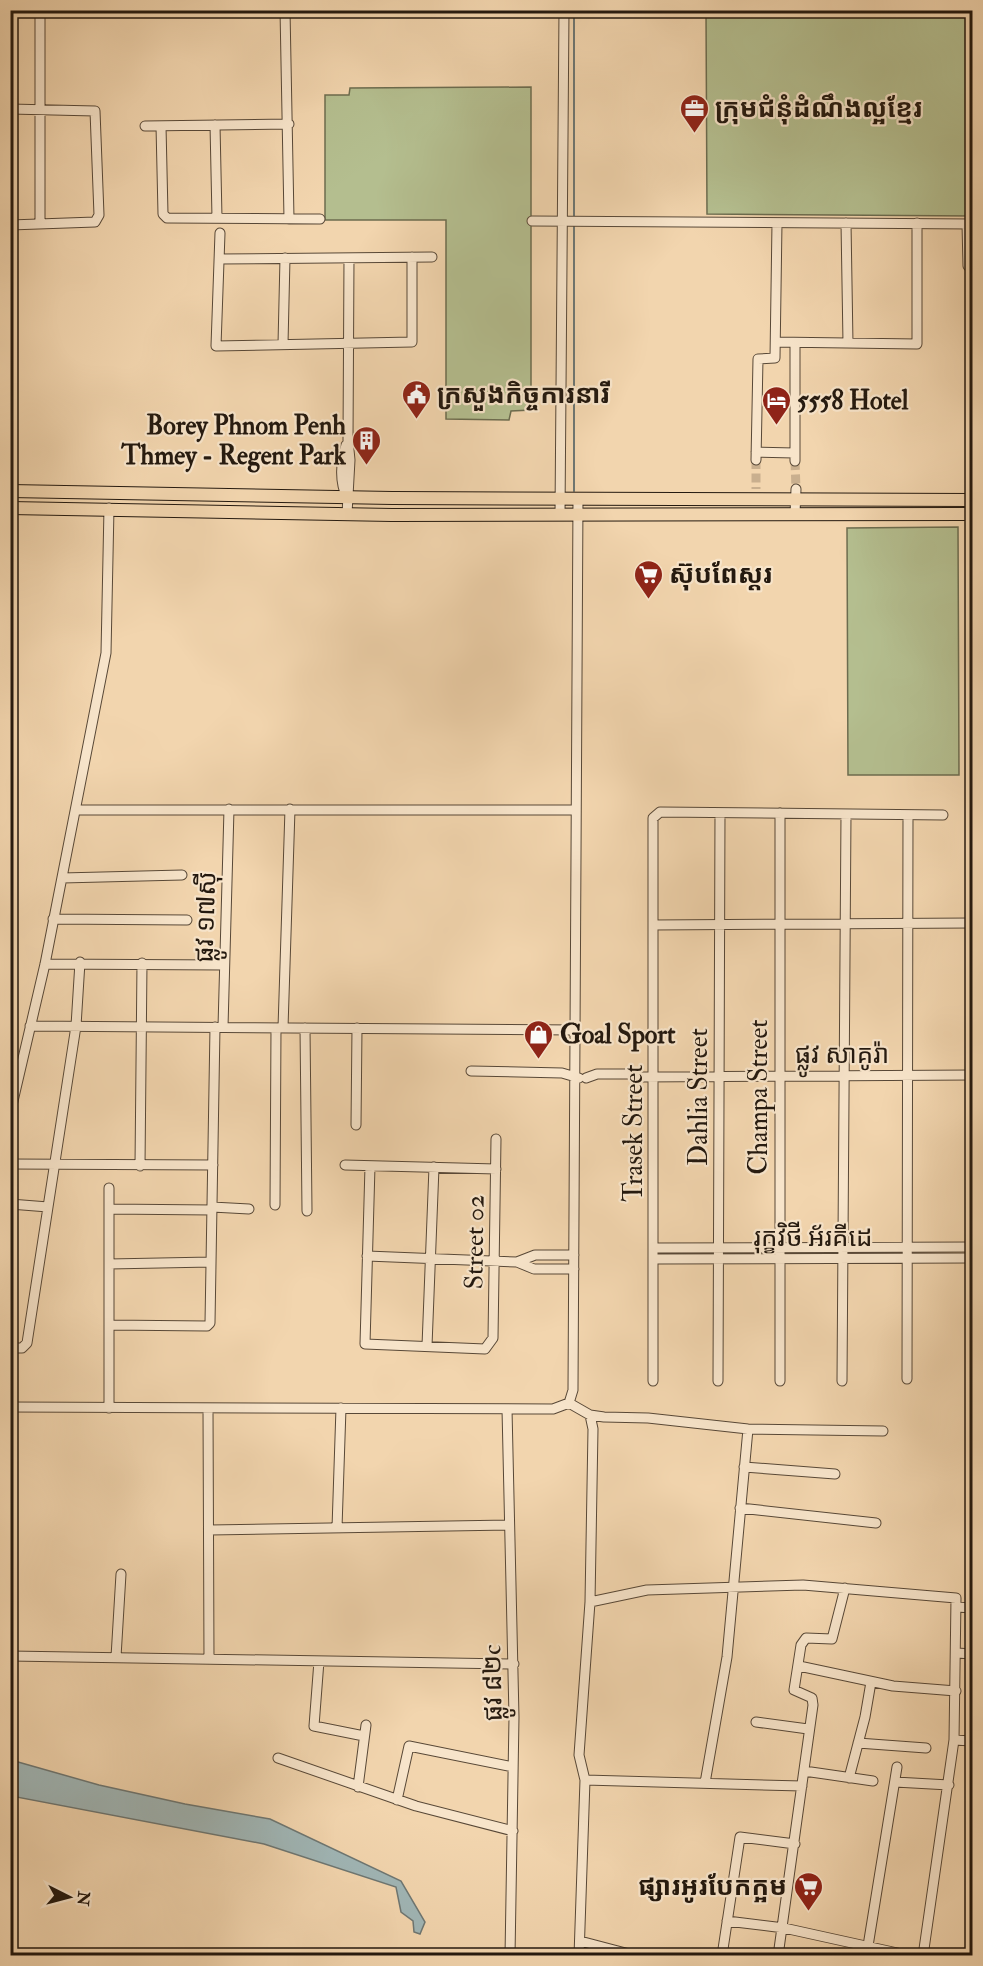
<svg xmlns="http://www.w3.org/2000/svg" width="983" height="1966" viewBox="0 0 983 1966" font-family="'IM FELL Double Pica','Noto Sans Khmer',serif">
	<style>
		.green { fill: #b4be8f; stroke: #6c6c4f; stroke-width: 1.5 }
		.water { fill: #a0b6b6; stroke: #6e7773; stroke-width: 1.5 }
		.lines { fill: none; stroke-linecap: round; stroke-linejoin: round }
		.stream { stroke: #6e7773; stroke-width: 2 }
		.minor-tunnel { stroke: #c9af8e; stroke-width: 9; stroke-dasharray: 9 4.5; stroke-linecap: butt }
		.minor-casing { stroke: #584837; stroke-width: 11 }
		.major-casing { stroke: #24190f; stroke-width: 14 }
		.minor { stroke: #f7e4ca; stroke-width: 9 }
		.major { stroke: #f2d5ae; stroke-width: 12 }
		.labels { text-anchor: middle; stroke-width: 4.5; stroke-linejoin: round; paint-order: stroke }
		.poi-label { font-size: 26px; font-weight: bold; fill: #24190f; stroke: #f7e4ca; text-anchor: start }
		.street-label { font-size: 26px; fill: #24190f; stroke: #f7e4ca }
	</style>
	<rect width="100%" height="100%" fill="#f2d5ae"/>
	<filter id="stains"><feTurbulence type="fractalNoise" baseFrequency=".00333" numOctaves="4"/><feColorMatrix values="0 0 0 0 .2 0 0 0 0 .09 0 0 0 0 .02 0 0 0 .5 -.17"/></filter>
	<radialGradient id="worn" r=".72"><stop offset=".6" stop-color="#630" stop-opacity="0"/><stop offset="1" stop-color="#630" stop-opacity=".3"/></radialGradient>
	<path class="green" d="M706,11H972V216L707,214Z
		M531,87V410L511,411L509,420L446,419V220H325V95H349L350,88Z
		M958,527L959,775H848L847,528Z"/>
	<path class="water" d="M11,1760L99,1785L185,1804L270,1819L401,1881L425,1922L420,1934L414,1932L413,1921L401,1912L396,1887L264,1844L11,1796Z"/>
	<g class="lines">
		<path class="stream" d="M574,218V10
			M574,491V223"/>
		<path class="minor-tunnel" d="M756,460V489
			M795,461L796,489"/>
		<defs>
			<path id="minor" d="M285,10L289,219
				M10,109L95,111L99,215L95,222L10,225
				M215,125L217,218
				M145,126L289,124
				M161,126L163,214L167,218L320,219
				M532,221L972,224
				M846,223L848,343
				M40,224V10
				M967,224L968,266
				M220,233L216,346L412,342V257
				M219,259L432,257
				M776,342L917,344V223
				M795,343V461
				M283,344L285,258
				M346,445C341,463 339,480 347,498
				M756,452L794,453
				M756,460L758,359L775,358L777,223
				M347,514L350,460L348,440L349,258
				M560,514L564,10
				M795,514L796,489
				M76,810H576
				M780,813V1381
				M62,878L182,875
				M53,919L187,920
				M653,925L972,923
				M45,964L224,965
				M30,1026L575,1030
				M223,1027L229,809
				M283,1028L290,809
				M305,1028L307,1211
				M471,1071L562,1073L579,1078
				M586,1078L597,1074H636L640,1077L972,1075
				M10,1114L45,964L106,653L109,508
				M356,1125L357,1028
				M10,1164L213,1165
				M345,1165L496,1169
				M140,1166L142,963
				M370,1166L365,1344L485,1349L493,1338L496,1139
				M10,1204L48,1207
				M275,1205L276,1028
				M212,1207L249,1209
				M109,1209L212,1210
				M654,1248L972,1247
				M367,1256L517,1262L534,1269H574
				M654,1259L972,1258
				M517,1262L535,1255H574
				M109,1264L211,1262
				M109,1325L207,1326L210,1323L215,1027
				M427,1346L434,1167
				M10,1348H22L27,1343L76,1026L80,962
				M907,1379L908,815
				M653,1381V818L660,812L943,815
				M718,1381L720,813
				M842,1381L846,814
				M569,1403L590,1415L604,1417L648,1418L748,1429L883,1431
				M10,1407L553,1409L569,1403L573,1390L578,499
				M109,1408V1188
				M208,1408L209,1659
				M507,1409L514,1717L510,1956
				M744,1467L835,1474
				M740,1508L876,1523
				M337,1528L341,1408
				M210,1530L509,1525
				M590,1602L647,1590L803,1585L956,1598L954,1740L923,1956
				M957,1607L972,1608
				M957,1653L972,1654
				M10,1656L514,1664
				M116,1657L121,1574
				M319,1661L314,1726L364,1736
				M799,1666L893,1686L956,1691
				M756,1722L808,1729
				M954,1740L972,1741
				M858,1743L926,1748
				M278,1758L416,1806L513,1831
				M804,1771L873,1781
				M849,1778L865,1717L871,1682
				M585,1780L802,1786
				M895,1782L949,1785
				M705,1783L727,1657L748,1429
				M358,1787L366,1725
				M397,1800L409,1746L513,1767
				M727,1921L784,1928L911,1956
				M580,1941L637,1956
				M868,1946L897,1767
				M723,1949L740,1837L795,1844
				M579,1956L585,1780L579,1755L590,1602L593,1429L590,1415
				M778,1956L813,1705L812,1698L794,1690L801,1645L806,1638L832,1639L845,1588"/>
			<path id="major" d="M10,491L392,498L972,500
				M10,508L392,515L972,514"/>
		</defs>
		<use href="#minor" class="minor-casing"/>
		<use href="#major" class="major-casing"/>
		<use href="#minor" class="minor"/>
		<use href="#major" class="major"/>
	</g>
	<defs>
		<symbol id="office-pin" viewBox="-11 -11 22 30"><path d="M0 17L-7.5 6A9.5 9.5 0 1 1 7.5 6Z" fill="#8f2418" stroke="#f7e4ca"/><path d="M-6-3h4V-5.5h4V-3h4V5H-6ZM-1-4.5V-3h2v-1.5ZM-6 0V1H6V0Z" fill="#fff"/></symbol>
		<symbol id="civic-pin" viewBox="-11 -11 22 30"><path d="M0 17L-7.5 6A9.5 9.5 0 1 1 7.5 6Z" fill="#8f2418" stroke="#f7e4ca"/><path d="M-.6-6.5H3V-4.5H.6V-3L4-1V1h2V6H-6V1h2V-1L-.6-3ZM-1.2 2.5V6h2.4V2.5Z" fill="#fff"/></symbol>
		<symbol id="hotel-pin" viewBox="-11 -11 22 30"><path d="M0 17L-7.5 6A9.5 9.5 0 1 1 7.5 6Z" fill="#8f2418" stroke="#f7e4ca"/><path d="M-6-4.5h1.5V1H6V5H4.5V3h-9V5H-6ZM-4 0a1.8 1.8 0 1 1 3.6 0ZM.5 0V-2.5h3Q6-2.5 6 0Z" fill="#fff"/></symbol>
		<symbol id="building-pin" viewBox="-11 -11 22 30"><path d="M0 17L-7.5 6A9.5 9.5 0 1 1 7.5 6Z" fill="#8f2418" stroke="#f7e4ca"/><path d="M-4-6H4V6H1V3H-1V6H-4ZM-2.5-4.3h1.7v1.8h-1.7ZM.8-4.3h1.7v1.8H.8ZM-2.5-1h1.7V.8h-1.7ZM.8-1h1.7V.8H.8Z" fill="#fff"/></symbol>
		<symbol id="supermarket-pin" viewBox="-11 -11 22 30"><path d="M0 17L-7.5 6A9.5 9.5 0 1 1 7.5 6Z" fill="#8f2418" stroke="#f7e4ca"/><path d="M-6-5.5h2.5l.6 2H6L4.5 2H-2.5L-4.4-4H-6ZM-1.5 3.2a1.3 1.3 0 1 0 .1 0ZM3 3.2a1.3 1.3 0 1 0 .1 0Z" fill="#fff"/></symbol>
		<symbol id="shop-pin" viewBox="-11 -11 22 30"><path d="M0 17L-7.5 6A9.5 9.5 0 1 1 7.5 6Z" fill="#8f2418" stroke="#f7e4ca"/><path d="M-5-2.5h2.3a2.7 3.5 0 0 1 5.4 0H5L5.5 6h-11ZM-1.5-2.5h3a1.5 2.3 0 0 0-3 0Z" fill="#fff"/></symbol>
	</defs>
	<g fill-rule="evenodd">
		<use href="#office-pin" x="678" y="92" width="33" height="45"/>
		<use href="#civic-pin" x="400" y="378" width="33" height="45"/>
		<use href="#hotel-pin" x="760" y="384" width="33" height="45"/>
		<use href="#building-pin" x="350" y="424" width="33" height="45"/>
		<use href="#supermarket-pin" x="632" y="558" width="33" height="45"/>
		<use href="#shop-pin" x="522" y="1018" width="33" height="45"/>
		<use href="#supermarket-pin" x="792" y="1870" width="33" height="45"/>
	</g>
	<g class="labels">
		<g class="poi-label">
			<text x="715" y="117">ក្រុមជំនុំដំណឹងល្អខ្មែរ</text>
			<text x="437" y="403">ក្រសួងកិច្ចការនារី</text>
			<text x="797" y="409">5558 Hotel</text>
			<text x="346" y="434" text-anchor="end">Borey Phnom Penh<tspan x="346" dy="30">Thmey - Regent Park</tspan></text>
			<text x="669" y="583">ស៊ុបពែស្តរ</text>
			<text x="560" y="1043">Goal Sport</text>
			<text x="787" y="1895" text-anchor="end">ផ្សារអូរបែកក្អម</text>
		</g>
		<g class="street-label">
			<text transform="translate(205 917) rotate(-88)" y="9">ផ្លូវ ១៧ស៊ី</text>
			<text x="842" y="1063">ផ្លូវ សាគូរ៉ា</text>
			<text transform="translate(698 1097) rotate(-90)" y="9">Dahlia Street</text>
			<text transform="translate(758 1097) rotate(-90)" y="9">Champa Street</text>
			<text transform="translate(633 1133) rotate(-90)" y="9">Trasek Street</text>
			<text x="813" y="1246">រុក្ខវិថី អ័រគីដេ</text>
			<text transform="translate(474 1242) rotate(-89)" y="9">Street 02</text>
			<text transform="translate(492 1683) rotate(-91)" y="9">ផ្លូវ ៨២c</text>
		</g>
	</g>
	<rect width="983" height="1966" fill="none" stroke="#f2d5ae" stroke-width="36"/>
	<rect x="12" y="12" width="959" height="1942" fill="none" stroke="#24190f" stroke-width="3"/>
	<rect x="18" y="18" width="947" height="1930" fill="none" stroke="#24190f" stroke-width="1.5"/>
	<g transform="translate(69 1897) rotate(96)" stroke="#f7e4ca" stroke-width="4.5" paint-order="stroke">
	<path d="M0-4.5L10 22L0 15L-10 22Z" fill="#24190f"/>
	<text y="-9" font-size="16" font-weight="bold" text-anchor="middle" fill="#24190f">N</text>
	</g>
	<rect width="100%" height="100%" filter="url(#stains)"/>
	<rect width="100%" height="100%" fill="url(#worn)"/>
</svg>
